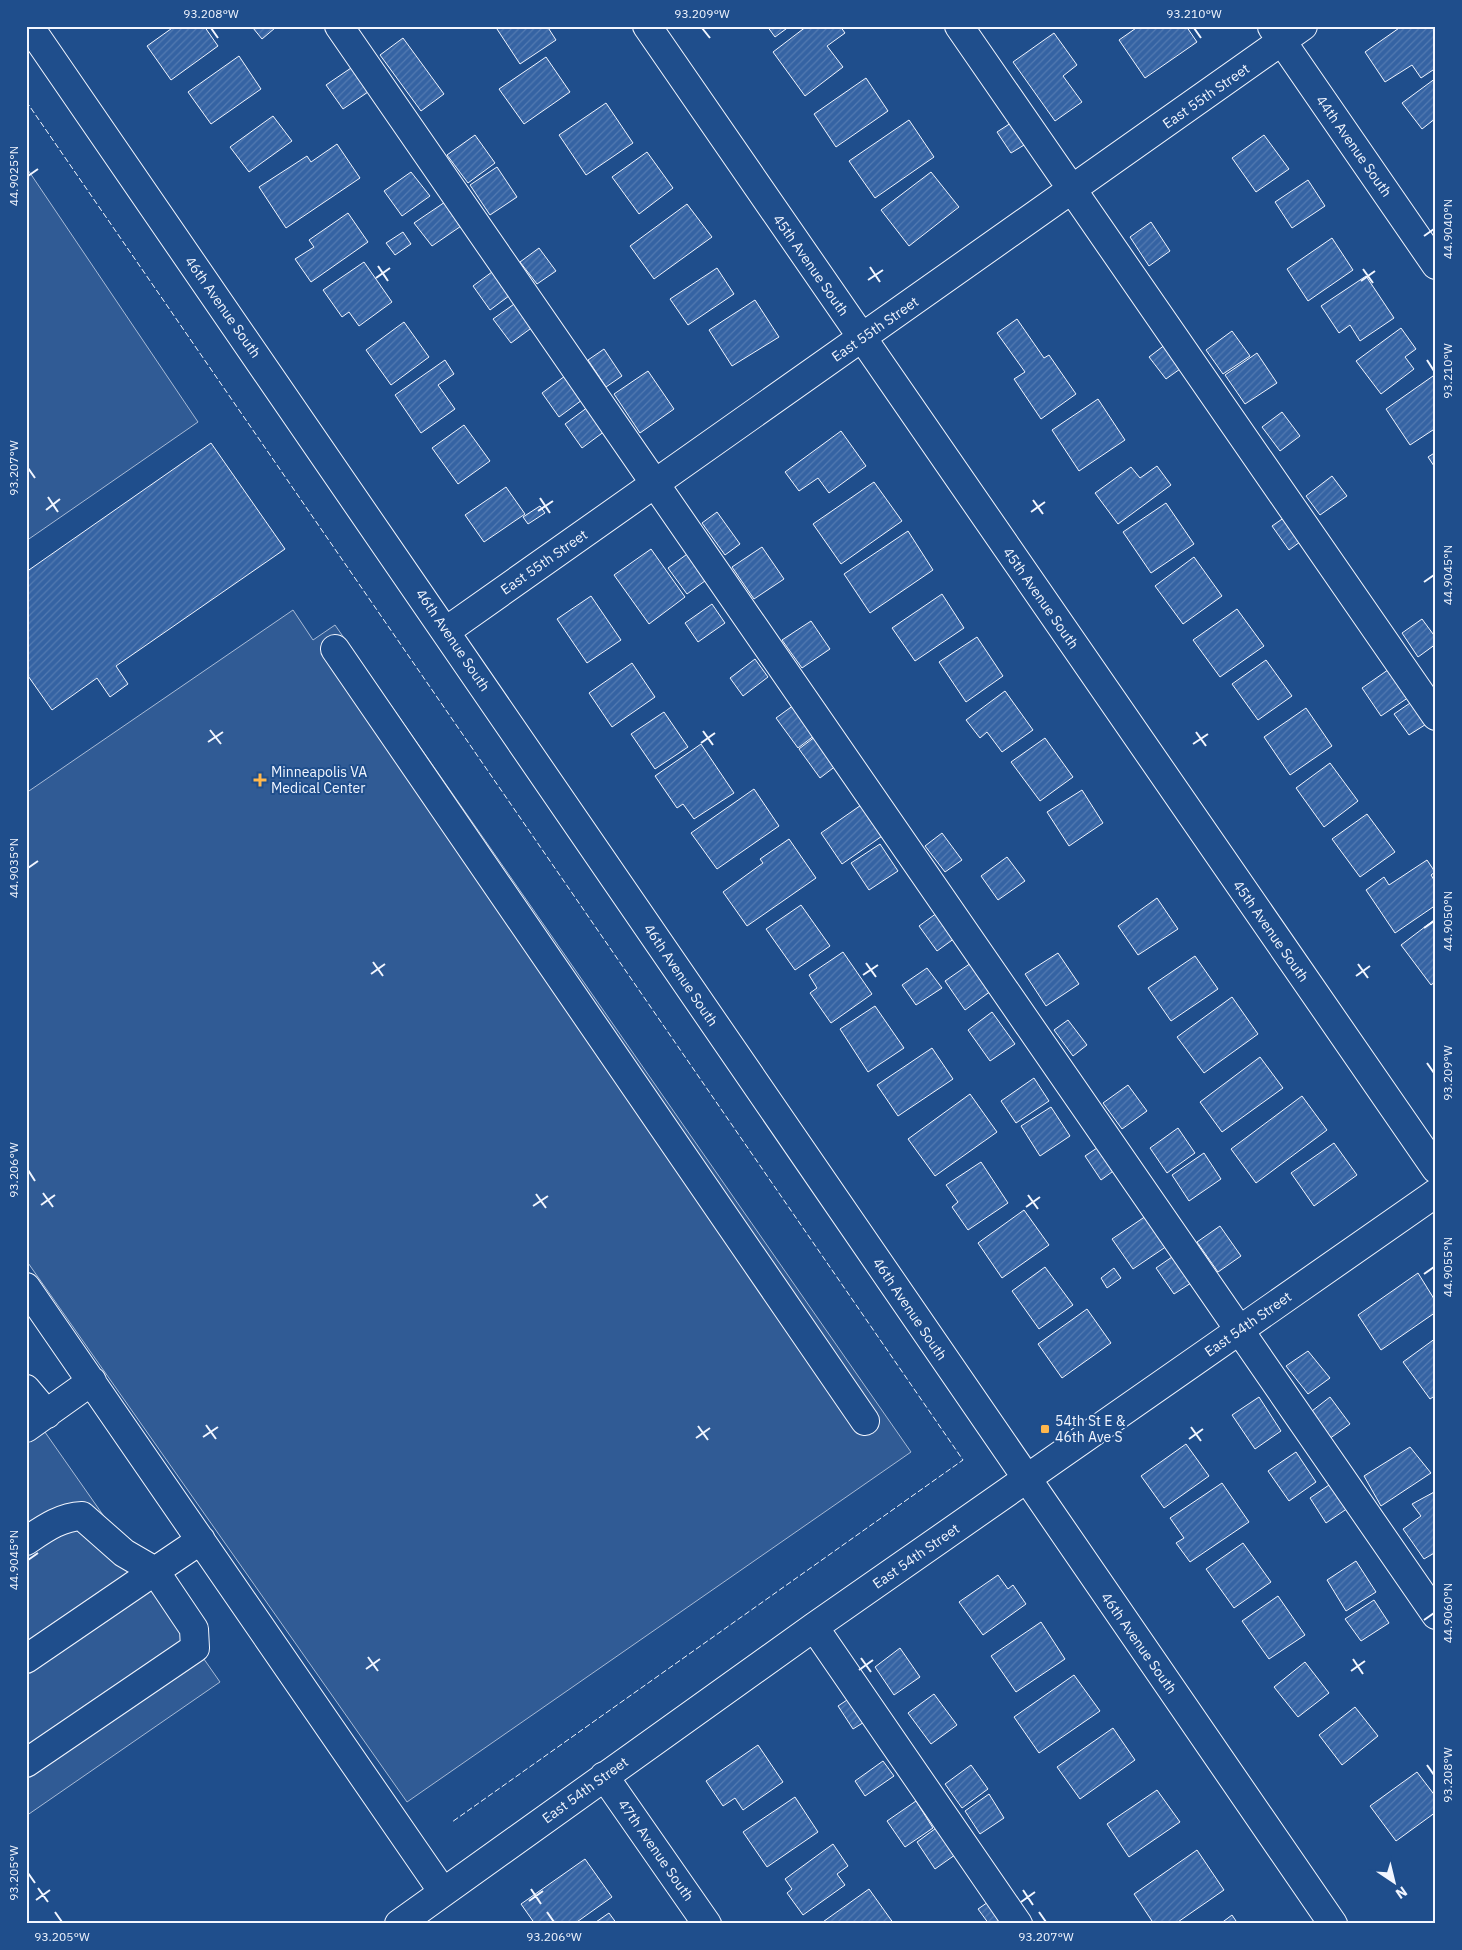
<svg xmlns="http://www.w3.org/2000/svg" width="1462" height="1950" viewBox="0 0 1462 1950" font-family="'IBM Plex Sans',sans-serif">
	<style>
		.parking { fill: #305b95; stroke: #a8bbd7 }
		.building { fill: url(#building-hatch); stroke: #f2f6ff }
		.lines { fill: none; stroke-linecap: round; stroke-linejoin: round }
		.minor-casing { stroke: #f2f6ff; stroke-width: 30 }
		.minor { stroke: #1f4e8c; stroke-width: 28 }
		.fence { stroke: #f2f6ff; stroke-width: 1; stroke-dasharray: 6 2.5; stroke-linecap: butt }
		.ticks { fill: none; stroke: #f2f6ff; stroke-width: 2 }
		.poi-dot { fill: #ffb74d; stroke: #1f4e8c; stroke-width: 2 }
		.labels { text-anchor: middle; stroke-width: 4; stroke-linejoin: round; paint-order: stroke }
		.street-label { font-size: 14px; fill: #f2f6ff; stroke: #1f4e8c }
		.poi-label { font-size: 14px; fill: #f2f6ff; stroke: #1f4e8c; text-anchor: start }
		.neatline { fill: none; stroke: #f2f6ff; stroke-width: 2 }
		.ticks-label { font-size: 12px; text-anchor: middle; fill: #f2f6ff }
	</style>
	<defs>
		<pattern id="building-hatch" width="6" height="6" patternUnits="userSpaceOnUse" patternTransform="scale(1.25)"><rect width="6" height="6" fill="#3563a3"/><path d="M-1 1l2-2M0 6l6-6M5 7l2-2" fill="none" stroke="#537ab1"/></pattern>
	</defs>
	<rect width="100%" height="100%" fill="#1f4e8c"/>
	<path class="parking" d="M26,167L198,422L26,541Z
		M293,610L313,640L335,625L911,1452L407,1802L26,1260V793Z
		M26,1405L220,1682L26,1816Z"/>
	<path class="building" d="M175,26H204L218,46L171,80L147,46Z
		M255,26H273L275,28L262,39L253,28Z
		M495,26H547L556,40L520,64Z
		M767,26H790L775,37Z
		M807,26H840L845,33L827,46L843,67L805,96L773,52Z
		M1139,26H1186L1197,42L1145,78L1119,40Z
		M1402,26H1436V68L1421,78L1412,65L1385,82L1365,52Z
		M1054,33L1077,65L1063,76L1082,102L1055,121L1013,62Z
		M403,38L444,94L421,111L380,55Z
		M239,56L261,89L211,124L188,92Z
		M546,57L570,92L524,124L499,89Z
		M351,68L368,92L343,109L326,85Z
		M866,78L888,111L836,147L814,114Z
		M1436,78V118L1422,129L1402,103Z
		M606,103L633,143L586,175L559,135Z
		M273,116L292,141L249,172L230,147Z
		M909,120L934,157L875,198L849,161Z
		M1014,121L1029,142L1011,153L997,132Z
		M475,135L495,163L468,183L447,155Z
		M1264,135L1289,169L1256,192L1232,158Z
		M337,144L360,178L286,228L259,187L307,156L311,162Z
		M647,152L673,188L639,214L612,177Z
		M497,167L517,197L490,215L470,185Z
		M411,172L430,196L402,216L384,191Z
		M931,172L959,207L909,246L881,210Z
		M1308,180L1325,206L1292,228L1275,202Z
		M448,200L464,224L432,246L414,223Z
		M687,204L712,237L654,279L630,246Z
		M348,213L368,242L311,282L295,259L314,247L309,240Z
		M1151,222L1170,251L1149,266L1130,237Z
		M403,232L411,244L395,255L386,243Z
		M1332,238L1353,270L1308,301L1287,269Z
		M539,248L556,271L537,284L520,262Z
		M364,262L392,302L359,326L349,312L342,317L323,290Z
		M717,268L734,294L688,325L670,299Z
		M496,269L513,293L490,310L473,286Z
		M1366,276L1394,318L1360,341L1350,325L1339,333L1321,306Z
		M755,300L779,337L732,366L709,330Z
		M517,302L534,326L511,343L493,319Z
		M1017,319L1044,358L1049,355L1076,394L1041,419L1014,379L1025,372L997,333Z
		M404,322L429,357L391,385L366,350Z
		M1401,328L1416,349L1405,357L1414,369L1381,394L1356,361Z
		M1232,331L1250,356L1223,374L1206,350Z
		M1170,341L1187,364L1166,379L1149,357Z
		M604,349L622,376L606,387L588,360Z
		M1257,353L1277,383L1245,404L1225,375Z
		M445,360L454,374L438,385L455,409L421,433L395,395Z
		M648,371L674,409L640,433L614,394Z
		M565,376L582,400L559,417L542,393Z
		M1433,376L1436,380V428L1410,445L1386,409Z
		M1098,399L1125,440L1079,471L1052,430Z
		M588,407L605,431L582,448L565,424Z
		M1282,412L1300,436L1280,451L1262,427Z
		M464,425L490,461L458,484L432,448Z
		M841,431L866,466L829,493L818,478L799,491L785,472Z
		M211,443L285,549L116,666L128,684L110,697L97,678L52,710L26,673V572Z
		M1436,452V469L1428,457Z
		M1157,466L1171,485L1118,524L1095,493L1131,467L1140,478Z
		M1332,476L1347,496L1320,515L1306,496Z
		M874,482L902,521L841,564L813,524Z
		M506,487L525,514L484,542L465,515Z
		M1166,503L1194,544L1151,573L1123,532Z
		M540,506L545,513L528,524L523,517Z
		M717,512L740,544L725,555L702,523Z
		M1288,515L1304,539L1289,550L1272,526Z
		M908,531L933,570L870,613L844,574Z
		M762,547L784,579L754,599L732,567Z
		M651,549L685,597L649,624L614,575Z
		M690,552L709,578L687,594L668,568Z
		M1194,557L1222,596L1183,624L1155,586Z
		M942,594L964,628L915,661L892,628Z
		M591,596L621,640L587,663L557,619Z
		M712,604L725,623L698,642L685,623Z
		M1237,609L1264,646L1220,677L1193,640Z
		M1422,619L1436,638V644L1418,657L1402,633Z
		M811,621L830,649L802,668L782,640Z
		M977,637L1003,676L966,702L939,662Z
		M755,659L768,677L743,696L730,678Z
		M1266,660L1292,696L1258,720L1232,684Z
		M632,663L655,697L612,727L589,693Z
		M1395,665L1415,693L1381,716L1362,688Z
		M1005,691L1033,730L1002,752L987,732L980,738L966,720Z
		M1416,699L1431,721L1409,735L1394,714Z
		M794,705L815,735L798,748L776,718Z
		M1306,708L1332,746L1290,775L1264,737Z
		M664,712L688,747L655,769L631,734Z
		M816,736L837,765L820,778L799,749Z
		M1045,738L1073,777L1040,801L1011,762Z
		M701,744L734,793L694,819L683,804L677,808L655,776Z
		M1330,763L1358,801L1324,827L1296,788Z
		M754,789L779,826L717,869L691,833Z
		M1082,790L1103,823L1069,846L1047,812Z
		M864,803L885,834L842,864L821,833Z
		M1367,814L1395,852L1360,877L1332,839Z
		M942,833L962,860L945,872L925,846Z
		M789,839L816,878L747,926L723,892L763,863L760,859Z
		M880,844L898,871L869,890L851,863Z
		M1007,857L1025,881L998,900L981,876Z
		M1427,860L1435,872L1431,875L1436,883V905L1395,933L1366,890L1384,877L1389,885Z
		M1157,898L1178,929L1138,955L1118,926Z
		M801,905L830,946L795,970L766,929Z
		M937,913L955,938L937,951L919,926Z
		M1434,920L1436,981L1431,985L1401,945Z
		M843,952L872,994L831,1023L810,993L817,988L809,975Z
		M1058,953L1079,984L1046,1006L1025,974Z
		M1195,956L1218,989L1171,1021L1148,988Z
		M971,963L991,991L965,1010L945,981Z
		M927,968L942,988L916,1005L902,985Z
		M1232,997L1258,1034L1204,1073L1177,1037Z
		M875,1006L904,1048L868,1072L840,1029Z
		M992,1012L1015,1044L990,1061L968,1030Z
		M1068,1020L1087,1045L1073,1056L1054,1030Z
		M932,1048L953,1079L898,1116L877,1085Z
		M1260,1057L1283,1088L1222,1132L1200,1102Z
		M1034,1078L1049,1101L1016,1123L1001,1101Z
		M1128,1085L1147,1111L1122,1129L1103,1103Z
		M970,1094L997,1132L935,1176L908,1139Z
		M1302,1096L1327,1130L1256,1183L1231,1149Z
		M1051,1107L1070,1136L1040,1156L1021,1126Z
		M1178,1128L1195,1153L1167,1173L1150,1148Z
		M1334,1143L1357,1175L1314,1206L1291,1173Z
		M1100,1146L1116,1169L1101,1180L1085,1156Z
		M1204,1153L1221,1179L1189,1201L1172,1175Z
		M981,1162L1008,1203L968,1230L952,1207L958,1202L946,1185Z
		M1024,1210L1049,1245L1002,1278L978,1243Z
		M1146,1216L1167,1246L1133,1269L1112,1239Z
		M1220,1226L1241,1256L1218,1272L1197,1242Z
		M1172,1257L1191,1283L1174,1294L1156,1268Z
		M1045,1267L1073,1305L1039,1329L1012,1291Z
		M1114,1268L1121,1278L1107,1288L1101,1278Z
		M1418,1273L1436,1302V1312L1381,1350L1358,1315Z
		M1087,1309L1111,1343L1062,1378L1038,1344Z
		M1436,1338V1395L1430,1399L1403,1362Z
		M1308,1351L1330,1378L1308,1394L1286,1366Z
		M1259,1397L1281,1431L1255,1449L1232,1415Z
		M1330,1397L1350,1424L1329,1439L1312,1411Z
		M1186,1444L1209,1476L1164,1508L1141,1476Z
		M1410,1447L1431,1473L1381,1506L1364,1476Z
		M1296,1452L1316,1482L1289,1501L1268,1471Z
		M1222,1483L1249,1522L1190,1562L1176,1543L1184,1538L1170,1518Z
		M1332,1483L1348,1508L1326,1523L1310,1498Z
		M1436,1491V1552L1424,1559L1403,1529L1421,1516L1412,1504Z
		M1243,1543L1271,1582L1234,1608L1206,1569Z
		M1356,1561L1376,1592L1346,1611L1327,1580Z
		M998,1575L1008,1589L1013,1585L1026,1604L983,1635L959,1602Z
		M1278,1596L1305,1635L1269,1659L1242,1621Z
		M1374,1600L1389,1623L1361,1641L1345,1619Z
		M1041,1622L1065,1659L1016,1692L991,1656Z
		M900,1648L920,1677L894,1695L875,1667Z
		M1305,1662L1329,1693L1298,1717L1274,1687Z
		M1074,1675L1100,1711L1039,1753L1014,1717Z
		M934,1694L957,1725L931,1744L908,1713Z
		M853,1696L869,1719L853,1729L838,1706Z
		M1355,1707L1378,1736L1342,1765L1319,1735Z
		M1113,1728L1135,1760L1080,1799L1057,1767Z
		M758,1745L783,1782L743,1810L735,1798L723,1806L706,1781Z
		M883,1761L894,1776L865,1796L855,1781Z
		M971,1765L988,1789L962,1808L945,1784Z
		M1417,1772L1436,1797V1812L1396,1841L1370,1806Z
		M1157,1790L1180,1822L1129,1857L1107,1824Z
		M989,1794L1004,1818L980,1834L965,1811Z
		M795,1797L818,1832L767,1867L743,1832Z
		M916,1801L933,1828L905,1847L887,1821Z
		M943,1823L962,1850L935,1869L917,1842Z
		M833,1844L848,1866L837,1874L845,1885L803,1915L787,1893L792,1889L785,1879Z
		M1197,1850L1224,1890L1175,1924H1154L1134,1894Z
		M585,1859L612,1897L574,1924H535L521,1904Z
		M869,1889L894,1924H820Z
		M994,1898L1012,1924H989L978,1909Z
		M609,1913L617,1924H593Z
		M1232,1915L1238,1924H1220Z"/>
	<g class="lines">
		<defs>
			<path id="minor" d="M29,26L1333,1924
				M339,26L1436,1615
				M647,26L1436,1169
				M959,26L1436,716
				M1272,27L1436,265
				M446,631L1303,26
				M335,649L865,1421
				M26,1287L443,1892
				M26,1389L47,1414
				M26,1428L92,1381
				M26,1541C44,1529 60,1517 82,1516L124,1553L155,1571L26,1659
				M814,1627L1018,1924
				M26,1763L195,1648L194,1629L155,1571L201,1540
				M604,1776L707,1924
				M399,1924L814,1627L1436,1193"/>
		</defs>
		<use href="#minor" class="minor-casing"/>
		<use href="#minor" class="minor"/>
		<path class="fence" d="M26,101L963,1460L452,1822"/>
	</g>
	<path class="ticks" d="M211,28L218,38M702,28L710,38M1194,28L1201,38M28,176L38,169M1424,236L1434,229M378,266L388,281M870,267L880,282M1363,269L1373,283M376,278L390,268M868,280L883,270M1361,281L1375,271M1427,360L1434,371M28,468L35,478M48,497L58,512M540,498L550,513M1033,500L1043,514M46,510L60,499M538,511L553,501M1031,512L1045,502M1424,582L1434,575M210,730L221,744M703,731L713,745M1196,732L1206,746M208,742L223,732M701,743L715,733M1193,744L1208,734M28,868L38,861M1424,928L1434,921M373,962L383,976M866,963L876,977M1358,964L1368,978M371,974L385,964M863,975L878,965M1356,976L1370,966M1427,1063L1434,1073M28,1170L35,1181M43,1193L53,1207M536,1194L546,1208M1028,1195L1038,1209M41,1205L55,1195M533,1206L548,1196M1026,1207L1040,1197M1424,1274L1434,1267M206,1425L216,1439M698,1426L708,1440M1191,1427L1201,1441M203,1437L218,1427M696,1438L710,1428M1189,1439L1203,1429M28,1560L38,1553M1424,1620L1434,1613M368,1657L378,1671M861,1658L871,1672M1353,1659L1363,1674M366,1669L380,1659M859,1670L873,1660M1351,1671L1365,1661M1427,1765L1434,1775M28,1873L35,1883M38,1888L48,1902M531,1889L541,1904M1023,1890L1033,1905M36,1900L50,1890M529,1901L543,1891M1021,1902L1035,1892M55,1912L62,1922M547,1912L554,1922M1039,1912L1046,1922"/>
	<g class="poi-dot">
		<path d="M257.5 772.5h5v5h5v5h-5v5h-5v-5h-5v-5h5z"/>
		<rect x="1040" y="1424" width="10" height="10" rx="2.5"/>
	</g>
	<g class="labels">
		<g class="street-label">
			<text transform="translate(1206 96) rotate(-35)" y="5">East 55th Street</text>
			<text transform="translate(1354 146) rotate(55)" y="5">44th Avenue South</text>
			<text transform="translate(811 265) rotate(55)" y="5">45th Avenue South</text>
			<text transform="translate(223 307) rotate(55)" y="5">46th Avenue South</text>
			<text transform="translate(875 329) rotate(-35)" y="5">East 55th Street</text>
			<text transform="translate(544 562) rotate(-35)" y="5">East 55th Street</text>
			<text transform="translate(1041 598) rotate(55)" y="5">45th Avenue South</text>
			<text transform="translate(453 640) rotate(56)" y="5">46th Avenue South</text>
			<text transform="translate(1271 931) rotate(55)" y="5">45th Avenue South</text>
			<text transform="translate(681 975) rotate(56)" y="5">46th Avenue South</text>
			<text transform="translate(910 1309) rotate(56)" y="5">46th Avenue South</text>
			<text transform="translate(1248 1324) rotate(-35)" y="5">East 54th Street</text>
			<text transform="translate(916 1556) rotate(-35)" y="5">East 54th Street</text>
			<text transform="translate(1139 1643) rotate(55)" y="5">46th Avenue South</text>
			<text transform="translate(585 1790) rotate(-36)" y="5">East 54th Street</text>
			<text transform="translate(656 1850) rotate(55)" y="5">47th Avenue South</text>
		</g>
		<g class="poi-label">
			<text x="271" y="777">Minneapolis VA<tspan x="271" dy="16">Medical Center</tspan></text>
			<text x="1055" y="1426">54th St E &amp;<tspan x="1055" dy="16">46th Ave S</tspan></text>
		</g>
	</g>
	<rect width="1462" height="1950" fill="none" stroke="#1f4e8c" stroke-width="55"/>
	<g transform="translate(1394 1882) rotate(145)" stroke="#1f4e8c" stroke-width="4" paint-order="stroke">
	<path d="M0-4L9 19L0 12L-9 19Z" fill="#f2f6ff"/>
	<text y="-8" font-size="14" font-weight="bold" text-anchor="middle" fill="#f2f6ff">N</text>
	</g>
	<rect x="28" y="28" width="1406" height="1894" class="neatline"/>
	<g class="ticks-label">
		<text x="211" y="18">93.208°W</text>
		<text x="702" y="18">93.209°W</text>
		<text x="1194" y="18">93.210°W</text>
		<text transform="translate(14 176) rotate(-90)" y="4">44.9025°N</text>
		<text transform="translate(1448 229) rotate(-90)" y="4">44.9040°N</text>
		<text transform="translate(1448 371) rotate(-90)" y="4">93.210°W</text>
		<text transform="translate(14 468) rotate(-90)" y="4">93.207°W</text>
		<text transform="translate(1448 575) rotate(-90)" y="4">44.9045°N</text>
		<text transform="translate(14 868) rotate(-90)" y="4">44.9035°N</text>
		<text transform="translate(1448 921) rotate(-90)" y="4">44.9050°N</text>
		<text transform="translate(1448 1073) rotate(-90)" y="4">93.209°W</text>
		<text transform="translate(14 1170) rotate(-90)" y="4">93.206°W</text>
		<text transform="translate(1448 1267) rotate(-90)" y="4">44.9055°N</text>
		<text transform="translate(14 1560) rotate(-90)" y="4">44.9045°N</text>
		<text transform="translate(1448 1613) rotate(-90)" y="4">44.9060°N</text>
		<text transform="translate(1448 1775) rotate(-90)" y="4">93.208°W</text>
		<text transform="translate(14 1873) rotate(-90)" y="4">93.205°W</text>
		<text x="62" y="1941">93.205°W</text>
		<text x="554" y="1941">93.206°W</text>
		<text x="1046" y="1941">93.207°W</text>
	</g>
</svg>
